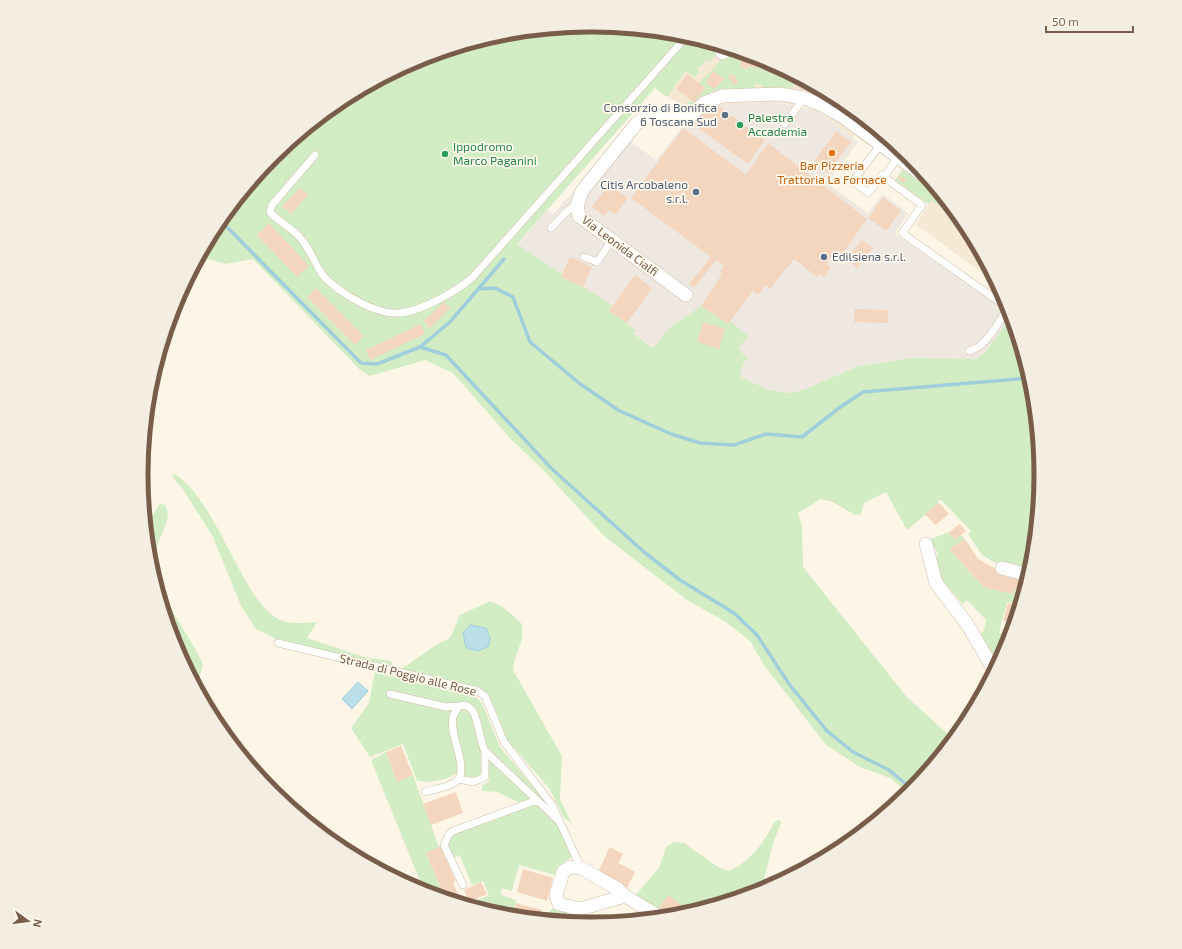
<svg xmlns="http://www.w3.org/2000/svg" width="1182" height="949" viewBox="0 0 1182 949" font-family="'Exo 2',sans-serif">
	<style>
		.residential { fill: #f5e8d5 }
		.industrial { fill: #eee8e1 }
		.green { fill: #d2ecc4 }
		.water { fill: #badfe8; stroke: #a0ceda }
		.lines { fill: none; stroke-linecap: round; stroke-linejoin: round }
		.stream { stroke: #a0ceda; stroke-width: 3.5 }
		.building { fill: #f4d6be }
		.service-casing { stroke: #d0beac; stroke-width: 8 }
		.minor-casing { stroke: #d0beac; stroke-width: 14 }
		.service { stroke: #fff; stroke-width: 7 }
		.minor { stroke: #fff; stroke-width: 13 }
		.service-dot { fill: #5c6f8a; stroke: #fff9ee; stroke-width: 1.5 }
		.leisure-dot { fill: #2e9e5b; stroke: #fff9ee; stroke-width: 1.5 }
		.food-dot { fill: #e8710a; stroke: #fff9ee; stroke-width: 1.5 }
		.labels { text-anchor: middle; stroke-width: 3.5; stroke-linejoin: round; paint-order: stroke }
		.service-label { font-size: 12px; fill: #4e5e75; stroke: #fff9ee; text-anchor: end }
		.leisure-label { font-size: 12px; fill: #27864d; stroke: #fff9ee; text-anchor: start }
		.food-label { font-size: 12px; fill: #c56008; stroke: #fff9ee }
		.street-label { font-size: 12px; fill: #785d4a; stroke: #fff9ee }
		.rim { fill: none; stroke: #785d4a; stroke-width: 5 }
	</style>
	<rect width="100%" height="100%" fill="#fdf6e7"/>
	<path class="residential" d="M694,38L763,59L841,101L909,157L965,225L996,283L915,224L929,204L895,180L902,169L854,135L852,137L819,113L805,107L776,102L685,108L650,84Z"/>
	<path class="industrial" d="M776,102L816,111L858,142L827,183L868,213L883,194L908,213L895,234L1009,312L1011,317L985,353L975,359L911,358L858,366L803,390L789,393L770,390L742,378L740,371L747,358L654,348L515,247L547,210L553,214L623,136L656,160L684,125L706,107L717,105Z"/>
	<path class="green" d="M591,25L679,34L725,48L708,62L706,60L697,69L700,72L694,77L686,71L667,97L655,88L517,244L562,274L561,277L583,287L613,306L610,311L636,330L633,333L653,348L670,327L701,306L728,324L730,321L748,336L738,349L747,358L740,371L742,378L770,390L789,393L803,390L858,366L911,358L975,359L985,353L1011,317L1032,387L1040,475L1032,562L1029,573L999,565L982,555L968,534L971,531L941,500L938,501L939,503L907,530L886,492L864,503L861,514L855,515L833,502L821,499L798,513L802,526L803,567L906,696L953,739L908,793L890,778L860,767L826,745L764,665L750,641L726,622L687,600L604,536L547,474L508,436L453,373L425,360L370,376L360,370L253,259L226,264L200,257L217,225L273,156L341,101L419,59L504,34Z
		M731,50L744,53L740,67L747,69L748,66L757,68L759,62L778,67L792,75L790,82L794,83V87L762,91L763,85L755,84L754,91C741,90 722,85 710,93C700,99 694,106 682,109L691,100L694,102L705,88L699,83Z
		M845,104L875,129L876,132L844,110Z
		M903,170L943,198L958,216L952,223H950L955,217L932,200L929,204L895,180Z
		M174,474C206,490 234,568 258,600C264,608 273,618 283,621C294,624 306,623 317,622L307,638L364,657L391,661L393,666L390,668L278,640L256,629L241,606L213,537L182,488L172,476Z
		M160,503L165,505C175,520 155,538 157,554C158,570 161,587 168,602C178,623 193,642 203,664L197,687L176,646L150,562L147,525Z
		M949,532L955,540L961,535L965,539L949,549L982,585V587L1023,592L1019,605L1007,602L999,633L1009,636L1006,647L996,666L979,636L984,630L986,620L967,600L963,604C951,590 932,574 938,553L930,542L931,539Z
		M490,601L503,607L522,624V640L516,655L513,670L562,756L560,799L572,824L564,818L549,788L508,741L489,695L478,687L400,670L436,645L450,638L460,615Z
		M375,672L475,696L482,703L500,747L549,806L572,857L558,866L555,875L519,865L512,891L502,888L501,895L516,900L513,914L525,917L503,915L468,905L489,895L483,881L472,885L460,855L454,858L448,846L451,837L455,834L520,803L497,792L482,791V786L489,781V774L472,777L455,774L446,779L429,782L417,781L403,744L370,757L351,728L369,703Z
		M386,752L397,782L413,775L439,847L426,853L440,886L437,888L441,896L424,891L371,760Z
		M780,820L781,824L774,840L761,891L678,915L665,917L653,907L634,897L659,868L666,847L674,842L684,843L718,867L729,871C752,861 764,842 775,821Z
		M558,908L569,912L559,921L546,920L551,909Z"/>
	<path class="water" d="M470,625L486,628L490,638L489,646L478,651L466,648L463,633Z
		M358,682L368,691L352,709L342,699Z"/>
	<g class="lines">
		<path class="stream" d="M255,179L305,130
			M221,221L361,363L377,364L420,347L446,355L552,469L644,552L680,580L734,613L757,635L789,684L827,731L853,752L889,770L912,789
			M478,289L495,288L513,297L530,342L579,383L618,410L671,434L700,443L734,445L766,434L802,437L839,408L863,392L1029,378
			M420,347L450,322L504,259"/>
	</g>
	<path class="building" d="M744,53L763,59L776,67L759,62L757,68L748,66L747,69L740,67Z
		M713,71L724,79L714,89L706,83Z
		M687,74L705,88L694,102L676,89Z
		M733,74L738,82L734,85L728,77Z
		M717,105L765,140L748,164L694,125L707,107Z
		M683,128L746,175L768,143L867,219L838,260L832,256L826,264L831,268L824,277L820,274L817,277L794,259L770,289L765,285L758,295L753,291L728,324L701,306L722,274L720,272L724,266L716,260L694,288L689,284L711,257L631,198Z
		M836,131L851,142L828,173L813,163Z
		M900,176L906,180L904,183L898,179Z
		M609,184L628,198L615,215L609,210L604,216L592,207Z
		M300,188L308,195L291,214L282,206Z
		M883,197L901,211L886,231L868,218Z
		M269,223L309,266L297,277L257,235Z
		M862,240L873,248L857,268L847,259Z
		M570,257L592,267L583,287L561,277Z
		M635,275L652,288L627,323L609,311Z
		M316,288L364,336L355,345L307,297Z
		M444,302L450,308L430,328L424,321Z
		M855,309L888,310V323L854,322Z
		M703,322L725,329L719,349L697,342Z
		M421,324L425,334L370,360L366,350Z
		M939,503L949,514L935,525L925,514Z
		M960,524L966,531L955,540L949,532Z
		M965,539L978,559L998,570L1018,576L1026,582L1023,592L1014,590L1013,594L982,587V585L949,549Z
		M1008,603L1019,606L1013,624L1003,621Z
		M401,746L413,775L397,782L386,752Z
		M456,792L463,813L431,825L423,804Z
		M440,846L456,881L453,883L458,894L447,898L441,896L437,888L440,886L426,853Z
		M610,847L623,854L618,863L635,872L627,888L597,874Z
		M523,869L553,878L547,901L517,892Z
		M481,882L487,894L469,902L464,890Z
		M669,895L689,912L670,916L659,907Z
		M516,903L542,910L539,919L513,914Z"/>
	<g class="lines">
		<defs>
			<path id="service" d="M803,85L815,87
				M836,112L838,99
				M785,124L804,98
				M881,144L853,181L868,193L882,175L884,177L898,157
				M315,155L272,205L270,212C278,222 293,228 302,240C312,252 314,263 322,274C328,283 341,291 350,297C362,304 378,312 393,313C416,315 455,292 472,278L687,36
				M884,177L922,205L902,233L1008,308
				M551,228L568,210L577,205
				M584,257L597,262L612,240
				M969,351C986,348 999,321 1008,308
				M278,643L478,691L485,696L504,742L552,805L581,868
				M390,694L446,707L459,706
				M459,779L473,782L485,777V751
				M425,792C434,789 454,787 459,778C467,765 449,734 453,717C454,713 457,710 459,706C480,700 477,738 485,751L557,819
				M463,885L444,845L449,834L453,831L537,800"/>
			<path id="minor" d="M722,53L728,49
				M686,295L579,216L577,205L582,191L637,123L653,114L681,118L690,116L704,103L722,96L779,94L804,98L822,105L842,116L928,179
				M926,544L936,583L967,624L994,670
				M1002,568L1028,575
				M625,896L580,909L559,904L556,895L563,872L570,867L581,868L618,889L625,896L650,911L658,917"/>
		</defs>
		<use href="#service" class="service-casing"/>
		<use href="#minor" class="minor-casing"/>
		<use href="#service" class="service"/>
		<use href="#minor" class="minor"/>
	</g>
	<g class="service-dot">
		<circle cx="725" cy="115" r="4"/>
		<circle cx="696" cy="192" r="4"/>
		<circle cx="824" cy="257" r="4"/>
	</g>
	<g class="leisure-dot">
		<circle cx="740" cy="125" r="4"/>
		<circle cx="445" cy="154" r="4"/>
	</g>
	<circle class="food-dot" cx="832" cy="153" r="4"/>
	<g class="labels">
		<g class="service-label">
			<text x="717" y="112">Consorzio di Bonifica<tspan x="717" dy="14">6 Toscana Sud</tspan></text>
			<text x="688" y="189">Citis Arcobaleno<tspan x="688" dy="14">s.r.l.</tspan></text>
			<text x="832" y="261" text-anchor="start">Edilsiena s.r.l.</text>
		</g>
		<g class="leisure-label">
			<text x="748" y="122">Palestra<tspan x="748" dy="14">Accademia</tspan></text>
			<text x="453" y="151">Ippodromo<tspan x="453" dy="14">Marco Paganini</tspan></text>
		</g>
		<g class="food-label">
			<text x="832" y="170">Bar Pizzeria<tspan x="832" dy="14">Trattoria La Fornace</tspan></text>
		</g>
		<g class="street-label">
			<text transform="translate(620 246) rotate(37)" y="4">Via Leonida Cialfi</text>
			<text transform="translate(408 675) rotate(14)" y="4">Strada di Poggio alle Rose</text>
		</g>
	</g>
	<path d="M0 0H1182V949H0ZM590 32H592A442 442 0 0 1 1034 474V475A442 442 0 0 1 592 917H590A442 442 0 0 1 148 475V474A442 442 0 0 1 590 32Z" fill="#f4ede1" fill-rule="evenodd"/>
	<path class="rim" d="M590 32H592A442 442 0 0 1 1034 474V475A442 442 0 0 1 592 917H590A442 442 0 0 1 148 475V474A442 442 0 0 1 590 32Z"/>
	<g transform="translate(28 921) rotate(104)" stroke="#fff9ee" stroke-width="3" paint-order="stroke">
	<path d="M0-3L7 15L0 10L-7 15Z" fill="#785d4a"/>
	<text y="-6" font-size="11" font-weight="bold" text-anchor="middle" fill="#785d4a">N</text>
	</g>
	<path d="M1046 26v6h87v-6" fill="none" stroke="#785d4a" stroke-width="2"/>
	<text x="1052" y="26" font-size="12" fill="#785d4a" stroke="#fff9ee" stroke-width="3" paint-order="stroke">50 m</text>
</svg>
